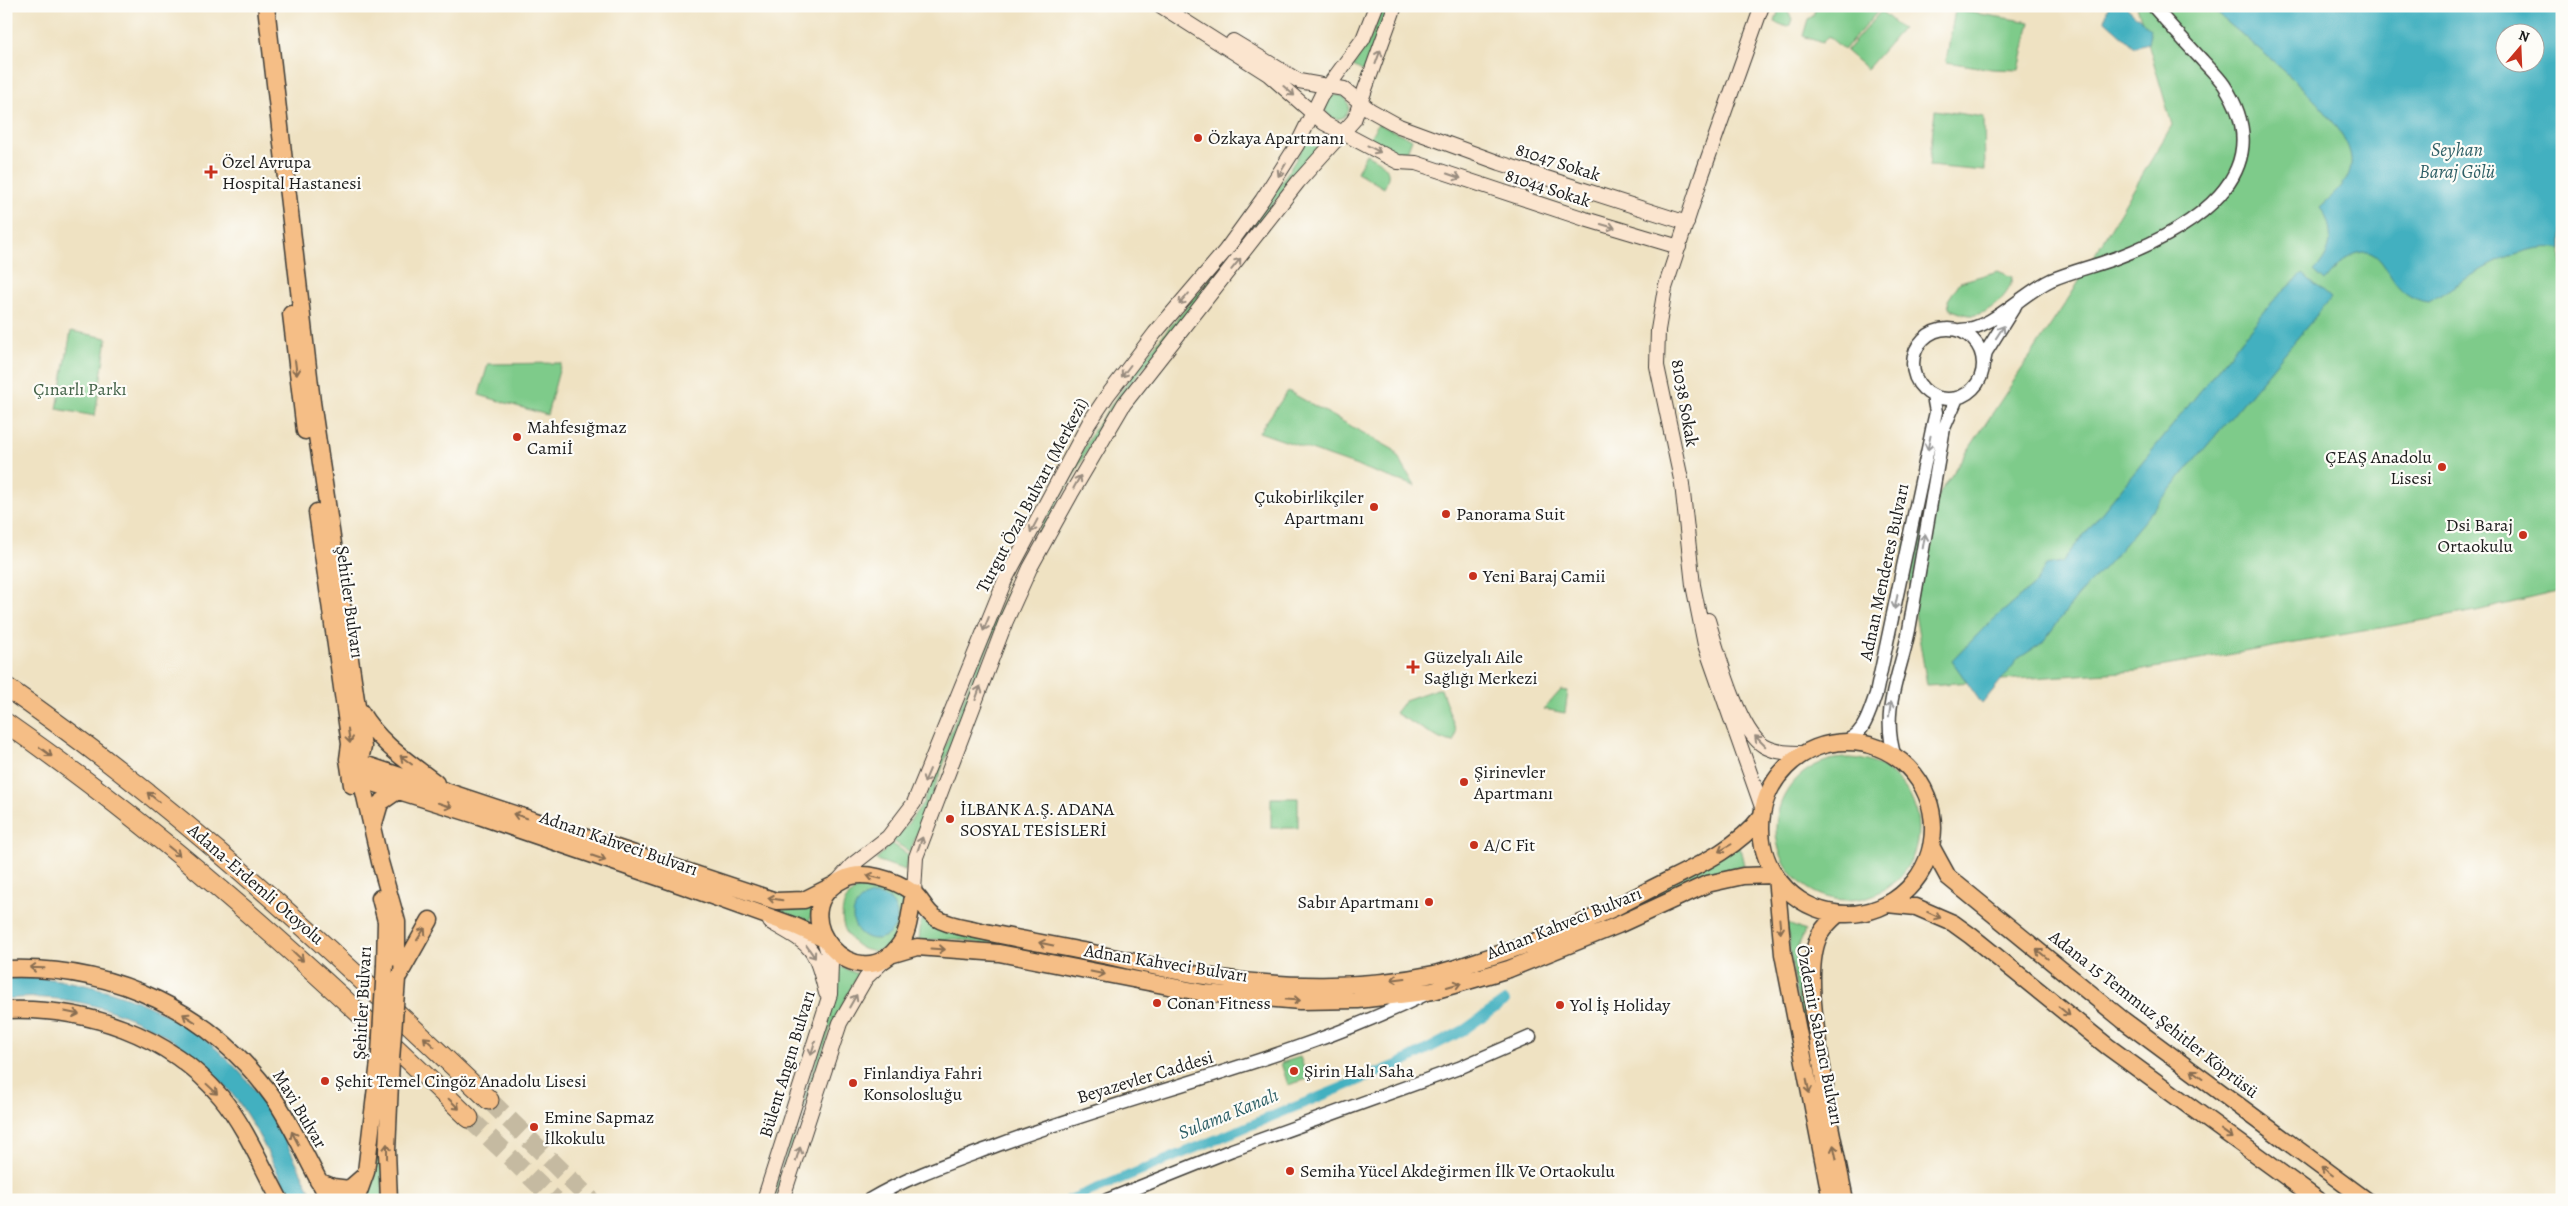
<svg xmlns="http://www.w3.org/2000/svg" width="2568" height="1206" viewBox="0 0 2568 1206" font-family="Alegreya,serif">
	<style>
		.green { fill: #7ecb8a; stroke: #4d7453; fill-rule: evenodd }
		.water { fill: #43b0c0; stroke: #30666e; fill-rule: evenodd }
		.lines { fill: none; stroke-linecap: round; stroke-linejoin: round }
		.canal { stroke: #43b0c0; stroke-width: 10 }
		.motorway-tunnel { stroke: #c5baa1; stroke-width: 19; stroke-dasharray: 19 9; stroke-linecap: butt }
		.tertiary-casing { stroke: #3c3a35; stroke-width: 15 }
		.secondary-casing { stroke: #3c3a35; stroke-width: 16 }
		.primary-casing { stroke: #3c3a35; stroke-width: 19 }
		.motorway-casing { stroke: #3c3a35; stroke-width: 21 }
		.tertiary { stroke: #fff; stroke-width: 12 }
		.secondary { stroke: #fbe5cf; stroke-width: 14 }
		.primary { stroke: #f5be86; stroke-width: 16 }
		.motorway { stroke: #f5be86; stroke-width: 19 }
		.primary-bridge-casing { stroke: #3c3a35; stroke-width: 19; stroke-linecap: butt }
		.primary-bridge { stroke: #f5be86; stroke-width: 16 }
		.oneway { stroke: #978b7e }
		.oneway2 { stroke: #999 }
		.oneway3 { stroke: #886d51 }
		.poi-dot { fill: #c8321e; stroke: #fdfcf7; stroke-width: 2 }
		.labels { text-anchor: middle; stroke-width: 4.5; stroke-linejoin: round; paint-order: stroke }
		.poi-label { font-size: 18px; fill: #1c1c1c; stroke: #fdfcf7; text-anchor: start }
		.street-label { font-size: 18px; fill: #1c1c1c; stroke: #fdfcf7 }
		.park-label { font-size: 18px; fill: #436248; stroke: #fdfcf7 }
		.water-label { font-size: 19px; font-style: italic; fill: #2e5f66; stroke: #fdfcf7 }
	</style>
	<rect width="100%" height="100%" fill="#fdfcf7"/>
	<filter id="ink" filterUnits="userSpaceOnUse"><feTurbulence type="fractalNoise" baseFrequency=".02" numOctaves="2"/><feDisplacementMap in="SourceGraphic" scale="10" xChannelSelector="R" yChannelSelector="G"/><feConvolveMatrix kernelMatrix="1 2 1 2 8 2 1 2 1" color-interpolation-filters="sRGB"/></filter>
	<filter id="wash" filterUnits="userSpaceOnUse"><feTurbulence type="fractalNoise" baseFrequency=".0096" numOctaves="4" result="noise"/><feDisplacementMap in="SourceGraphic" scale="20" xChannelSelector="R" yChannelSelector="G"/><feGaussianBlur stdDeviation="1.12" result="paint"/><feColorMatrix in="noise" values="0 0 0 0 0 0 0 0 0 0 0 0 0 0 0 0 0 1.4 0 .05"/><feComposite in="paint" operator="in"/></filter>
	<g filter="url(#wash)">
		<rect width="100%" height="100%" fill="#efe2c2"/>
		<path class="green" d="M1383,6H1388L1364,72L1353,66L1370,40Z
			M1780,6H1790L1788,12L1792,19L1790,25L1787,27L1775,22Z
			M1816,6H1874L1879,10L1844,50L1828,36L1822,43L1803,36L1808,19L1813,16Z
			M2137,6H2562V591L2476,611L2137,671L1927,685L1904,547L2072,293L2172,125ZM2506,32H2536V62H2506Z
			M1955,10L2030,22L2019,70L1992,69L1946,62Z
			M1881,11L1902,29L1867,69L1846,51Z
			M1325 107a12 12 0 1 1 24 0a12 12 0 1 1-24 0Z
			M1935,110L1984,117L1985,171L1929,166Z
			M1378,124L1412,139L1405,157L1368,140Z
			M1307,140L1318,147L1206,290L1203,287C1240,239 1278,193 1307,140Z
			M1366,154C1383,163 1395,168 1384,188L1357,172Z
			M1998,271L2012,277C2012,293 1991,312 1975,315C1968,316 1955,312 1949,308L1948,300L1960,282Z
			M1202,288L1205,291L1130,384L1100,429L1096,427L1141,362Z
			M71,331L107,338L95,416L57,409Z
			M561,363L547,415L479,395L488,364Z
			M1288,391L1394,450L1415,486L1259,432Z
			M1095,428L1099,430L1050,517L1046,515Z
			M1045,518L1049,520L996,627L910,852L893,841L906,826L923,803L992,626L1012,581Z
			M1437,689H1441L1456,731L1454,742L1440,739L1395,713L1405,700Z
			M1561,690L1568,691L1565,713L1544,709Z
			M1776 829a71 71 0 1 1 142 0a71 71 0 1 1-142 0Z
			M1271,798H1298V828H1271Z
			M891,843L909,855L905,870L876,860Z
			M1739,844L1744,865L1703,875L1529,954L1431,984L1383,992L1264,994L1205,987L957,939L919,940L921,920L958,932C1073,957 1188,986 1306,989C1332,989 1358,990 1384,987C1513,971 1628,907 1739,844Z
			M684,879L779,909L798,910L813,906L809,923Z
			M872,883C899,891 905,892 909,921C903,929 894,944 886,948C848,966 817,896 872,883ZM873,895L889,899L897,914L892,930L878,939L861,934L862,899Z
			M1786,923L1805,931L1795,953L1821,1088L1818,1091L1797,999Z
			M839,966L858,974L831,1027L774,1200H771L827,1026L836,995Z
			M389,975L382,1200H361L375,1171Z
			M1300,1057L1308,1079L1288,1085L1281,1063Z"/>
		<path class="water" d="M2108,6H2125L2151,29L2148,43L2134,47L2105,21Z
			M2209,6H2562V249C2519,239 2464,281 2429,302C2388,297 2391,259 2368,252C2348,251 2337,267 2325,281L2314,271C2334,253 2335,228 2320,207C2333,195 2349,183 2351,165C2357,120 2240,36 2209,6ZM2506,32H2536V62H2506Z
			M2303,274L2331,298L2111,560L2077,597L2042,643L2019,658L1982,704L1952,661L1986,626L2036,583L2046,565L2062,562L2273,301Z
			M853 917a22 22 0 1 1 44 0a22 22 0 1 1-44 0Z
			M31,977C115,983 197,1017 250,1084C277,1118 295,1161 315,1200H291C275,1168 261,1136 241,1106C190,1033 95,989 6,999V978Z"/>
		<g class="lines">
			<path class="canal" d="M1069,1200L1399,1064L1464,1030L1505,1001"/>
		</g>
	</g>
	<g filter="url(#ink)">
		<g class="lines">
			<path class="motorway-tunnel" d="M489,1100L591,1200
				M469,1118L555,1200"/>
			<defs>
				<path id="tertiary" d="M1913 364a35 35 0 1 1 70 0a35 35 0 1 1-70 0Z
					M1960,330C1993,329 2021,294 2051,280C2072,271 2095,266 2116,258C2190,230 2283,175 2224,85C2218,76 2209,68 2202,60C2185,42 2169,24 2153,6
					M1984,362L1986,352L2016,304
					M1841,742C1864,738 1869,713 1876,694L1933,425L1936,412L1933,396
					M1895,757C1880,710 1900,676 1909,630C1921,563 1932,495 1944,428L1957,398
					M869,1200C909,1176 955,1161 998,1145C1139,1092 1290,1061 1426,994
					M1107,1200L1232,1150L1459,1068L1530,1037"/>
				<path id="secondary" d="M1161,6L1268,74L1324,123L1398,162L1416,163L1585,219L1679,247
					M1762,6L1702,175L1665,288L1658,330L1657,366L1682,484L1693,585L1705,645L1763,810
					M1233,41L1299,81L1344,89L1370,110L1399,126L1500,163L1687,223
					M1708,620C1717,649 1738,731 1764,746C1776,753 1791,753 1805,753
					M837,882L852,865L888,837L914,803L1005,580L1089,423L1107,396L1155,333L1225,251L1262,200L1297,145L1321,96L1363,39L1376,6
					M914,892L916,857L1006,621L1030,568L1071,494L1124,404L1298,182L1354,120L1395,6
					M770,922C812,946 814,945 826,993
					M764,1200L830,994L831,963L824,940
					M782,1200L840,1023L866,978L887,958"/>
				<path id="primary" d="M266,6L312,402L363,747L359,763L364,792L380,862L397,922V979
					M291,314L305,431
					M317,512L350,744L348,759L352,785
					M360,711C379,743 407,761 436,783
					M1761 828a86 86 0 1 1 172 0a86 86 0 1 1-172 0Z
					M352,760L776,901L804,900L832,886
					M354,777L479,816L681,885L795,926L824,939
					M373,827L380,803L399,790
					M1931,846L1948,877L2123,1020L2366,1200
					M1776,877L1783,954L1831,1200
					M914,892C910,908 910,930 900,944C858,1005 777,912 844,879C863,869 895,880 912,892C922,898 925,912 936,918C947,925 963,927 976,930C1013,938 1051,945 1088,952C1129,960 1170,971 1212,977C1283,988 1363,989 1434,974C1449,971 1465,965 1480,960C1538,943 1593,920 1647,891C1685,871 1735,852 1761,817
					M380,898L386,921L385,965
					M1887,904L1916,907L1953,923L1971,936L2107,1046L2318,1200
					M1838,914C1831,920 1825,926 1820,934C1802,969 1819,1047 1825,1086L1823,1091L1845,1200
					M890,955L917,947L999,953L1204,993L1300,1001L1358,1000L1433,991L1509,969L1618,925L1707,884L1743,876L1775,875
					M6,969C114,965 212,1011 275,1100C295,1129 310,1168 330,1200
					M399,975L430,920
					M6,1010C86,1007 168,1034 221,1097C245,1126 262,1167 280,1200
					M318,1181L333,1187L349,1189L364,1176
					M356,1200L366,1172L380,1053
					M389,1200L387,1151L391,1060"/>
				<path id="motorway" d="M6,687C181,808 335,953 489,1100
					M6,723C173,839 323,976 469,1118"/>
			</defs>
			<use href="#tertiary" class="tertiary-casing"/>
			<use href="#secondary" class="secondary-casing"/>
			<use href="#primary" class="primary-casing"/>
			<use href="#motorway" class="motorway-casing"/>
			<use href="#tertiary" class="tertiary"/>
			<use href="#secondary" class="secondary"/>
			<use href="#primary" class="primary"/>
			<use href="#motorway" class="motorway"/>
			<defs>
				<path id="primary-bridge" d="M380,1053L385,965
					M391,1060L397,979"/>
			</defs>
			<use href="#primary-bridge" class="primary-bridge-casing"/>
			<use href="#primary-bridge" class="primary-bridge"/>
		</g>
		<defs><path id="oneway-shaft" d="M-6 0H5M1.5-3L5.5 0L1.5 3" fill="none" stroke-width="1.6" stroke-linecap="round" stroke-linejoin="round" transform="scale(1.25)"/></defs>
		<g class="oneway">
			<use href="#oneway-shaft" transform="translate(1378 57) rotate(-70)"/>
			<use href="#oneway-shaft" transform="translate(1289 91) rotate(41)"/>
			<use href="#oneway-shaft" transform="translate(1374 149) rotate(28)"/>
			<use href="#oneway-shaft" transform="translate(1282 170) rotate(121)"/>
			<use href="#oneway-shaft" transform="translate(1454 176) rotate(19)"/>
			<use href="#oneway-shaft" transform="translate(1608 226) rotate(16)"/>
			<use href="#oneway-shaft" transform="translate(1236 264) rotate(-51)"/>
			<use href="#oneway-shaft" transform="translate(1184 299) rotate(131)"/>
			<use href="#oneway-shaft" transform="translate(1126 371) rotate(127)"/>
			<use href="#oneway-shaft" transform="translate(1077 482) rotate(-61)"/>
			<use href="#oneway-shaft" transform="translate(1034 526) rotate(118)"/>
			<use href="#oneway-shaft" transform="translate(986 624) rotate(112)"/>
			<use href="#oneway-shaft" transform="translate(978 693) rotate(-70)"/>
			<use href="#oneway-shaft" transform="translate(1760 741) rotate(-135)"/>
			<use href="#oneway-shaft" transform="translate(927 776) rotate(113)"/>
			<use href="#oneway-shaft" transform="translate(920 844) rotate(-70)"/>
			<use href="#oneway-shaft" transform="translate(811 952) rotate(55)"/>
			<use href="#oneway-shaft" transform="translate(853 1001) rotate(-60)"/>
			<use href="#oneway-shaft" transform="translate(813 1048) rotate(107)"/>
			<use href="#oneway-shaft" transform="translate(798 1154) rotate(-72)"/>
		</g>
		<g class="oneway2">
			<use href="#oneway-shaft" transform="translate(2000 332) rotate(-57)"/>
			<use href="#oneway-shaft" transform="translate(1929 443) rotate(102)"/>
			<use href="#oneway-shaft" transform="translate(1924 541) rotate(-80)"/>
			<use href="#oneway-shaft" transform="translate(1896 602) rotate(102)"/>
			<use href="#oneway-shaft" transform="translate(1890 709) rotate(-82)"/>
		</g>
		<g class="oneway3">
			<use href="#oneway-shaft" transform="translate(296 368) rotate(83)"/>
			<use href="#oneway-shaft" transform="translate(349 736) rotate(82)"/>
			<use href="#oneway-shaft" transform="translate(46 752) rotate(37)"/>
			<use href="#oneway-shaft" transform="translate(406 760) rotate(-143)"/>
			<use href="#oneway-shaft" transform="translate(153 797) rotate(-141)"/>
			<use href="#oneway-shaft" transform="translate(445 805) rotate(18)"/>
			<use href="#oneway-shaft" transform="translate(520 816) rotate(-162)"/>
			<use href="#oneway-shaft" transform="translate(1725 848) rotate(150)"/>
			<use href="#oneway-shaft" transform="translate(174 851) rotate(39)"/>
			<use href="#oneway-shaft" transform="translate(599 858) rotate(19)"/>
			<use href="#oneway-shaft" transform="translate(874 877) rotate(-167)"/>
			<use href="#oneway-shaft" transform="translate(775 899) rotate(-171)"/>
			<use href="#oneway-shaft" transform="translate(1934 915) rotate(24)"/>
			<use href="#oneway-shaft" transform="translate(1780 926) rotate(85)"/>
			<use href="#oneway-shaft" transform="translate(421 934) rotate(-57)"/>
			<use href="#oneway-shaft" transform="translate(1046 944) rotate(-169)"/>
			<use href="#oneway-shaft" transform="translate(938 949) rotate(4)"/>
			<use href="#oneway-shaft" transform="translate(2042 954) rotate(-141)"/>
			<use href="#oneway-shaft" transform="translate(298 956) rotate(43)"/>
			<use href="#oneway-shaft" transform="translate(37 968) rotate(-178)"/>
			<use href="#oneway-shaft" transform="translate(1098 973) rotate(11)"/>
			<use href="#oneway-shaft" transform="translate(1398 979) rotate(173)"/>
			<use href="#oneway-shaft" transform="translate(1454 985) rotate(-16)"/>
			<use href="#oneway-shaft" transform="translate(1293 1000) rotate(4)"/>
			<use href="#oneway-shaft" transform="translate(2064 1011) rotate(39)"/>
			<use href="#oneway-shaft" transform="translate(72 1013) rotate(12)"/>
			<use href="#oneway-shaft" transform="translate(189 1018) rotate(-147)"/>
			<use href="#oneway-shaft" transform="translate(429 1042) rotate(-137)"/>
			<use href="#oneway-shaft" transform="translate(2197 1074) rotate(-143)"/>
			<use href="#oneway-shaft" transform="translate(1808 1086) rotate(79)"/>
			<use href="#oneway-shaft" transform="translate(212 1089) rotate(43)"/>
			<use href="#oneway-shaft" transform="translate(454 1104) rotate(44)"/>
			<use href="#oneway-shaft" transform="translate(2227 1134) rotate(36)"/>
			<use href="#oneway-shaft" transform="translate(295 1138) rotate(-117)"/>
			<use href="#oneway-shaft" transform="translate(387 1151) rotate(-90)"/>
			<use href="#oneway-shaft" transform="translate(1835 1152) rotate(-102)"/>
			<use href="#oneway-shaft" transform="translate(2327 1171) rotate(-143)"/>
		</g>
	</g>
	<g class="poi-dot">
		<circle cx="1198" cy="138" r="5"/>
		<path d="M208.5 164.5h5v5h5v5h-5v5h-5v-5h-5v-5h5z"/>
		<circle cx="517" cy="437" r="5"/>
		<circle cx="2442" cy="467" r="5"/>
		<circle cx="1374" cy="507" r="5"/>
		<circle cx="1446" cy="514" r="5"/>
		<circle cx="2523" cy="535" r="5"/>
		<circle cx="1473" cy="576" r="5"/>
		<path d="M1410.5 659.5h5v5h5v5h-5v5h-5v-5h-5v-5h5z"/>
		<circle cx="1464" cy="782" r="5"/>
		<circle cx="950" cy="819" r="5"/>
		<circle cx="1474" cy="845" r="5"/>
		<circle cx="1429" cy="902" r="5"/>
		<circle cx="1157" cy="1003" r="5"/>
		<circle cx="1560" cy="1005" r="5"/>
		<circle cx="1294" cy="1071" r="5"/>
		<circle cx="325" cy="1081" r="5"/>
		<circle cx="853" cy="1083" r="5"/>
		<circle cx="534" cy="1127" r="5"/>
		<circle cx="1290" cy="1171" r="5"/>
	</g>
	<g class="labels">
		<g class="poi-label">
			<text x="1208" y="144">Özkaya Apartmanı</text>
			<text x="222" y="168">Özel Avrupa<tspan x="222" dy="21">Hospital Hastanesi</tspan></text>
			<text x="527" y="433">Mahfesığmaz<tspan x="527" dy="21">Camiİ</tspan></text>
			<text x="2432" y="463" text-anchor="end">ÇEAŞ Anadolu<tspan x="2432" dy="21">Lisesi</tspan></text>
			<text x="1364" y="503" text-anchor="end">Çukobirlikçiler<tspan x="1364" dy="21">Apartmanı</tspan></text>
			<text x="1456" y="520">Panorama Suit</text>
			<text x="2513" y="531" text-anchor="end">Dsi Baraj<tspan x="2513" dy="21">Ortaokulu</tspan></text>
			<text x="1483" y="582">Yeni Baraj Camii</text>
			<text x="1424" y="663">Güzelyalı Aile<tspan x="1424" dy="21">Sağlığı Merkezi</tspan></text>
			<text x="1474" y="778">Şirinevler<tspan x="1474" dy="21">Apartmanı</tspan></text>
			<text x="960" y="815">İLBANK A.Ş. ADANA<tspan x="960" dy="21">SOSYAL TESİSLERİ</tspan></text>
			<text x="1484" y="851">A/C Fit</text>
			<text x="1419" y="908" text-anchor="end">Sabır Apartmanı</text>
			<text x="1167" y="1009">Conan Fitness</text>
			<text x="1570" y="1011">Yol İş Holiday</text>
			<text x="1304" y="1077">Şirin Halı Saha</text>
			<text x="863" y="1079">Finlandiya Fahri<tspan x="863" dy="21">Konsolosluğu</tspan></text>
			<text x="335" y="1087">Şehit Temel Cingöz Anadolu Lisesi</text>
			<text x="544" y="1123">Emine Sapmaz<tspan x="544" dy="21">İlkokulu</tspan></text>
			<text x="1300" y="1177">Semiha Yücel Akdeğirmen İlk Ve Ortaokulu</text>
		</g>
		<g class="street-label">
			<text transform="translate(1558 162) rotate(18)" y="6">81047 Sokak</text>
			<text transform="translate(1548 188) rotate(18)" y="6">81044 Sokak</text>
			<text transform="translate(1685 403) rotate(80)" y="6">81038 Sokak</text>
			<text transform="translate(1032 495) rotate(-62)" y="6">Turgut Özal Bulvarı (Merkezi)</text>
			<text transform="translate(1884 572) rotate(-78)" y="6">Adnan Menderes Bulvarı</text>
			<text transform="translate(350 602) rotate(82)" y="6">Şehitler Bulvarı</text>
			<text transform="translate(619 843) rotate(19)" y="6">Adnan Kahveci Bulvarı</text>
			<text transform="translate(256 884) rotate(41)" y="6">Adana-Erdemli Otoyolu</text>
			<text transform="translate(1564 923) rotate(-22)" y="6">Adnan Kahveci Bulvarı</text>
			<text transform="translate(1166 963) rotate(9)" y="6">Adnan Kahveci Bulvarı</text>
			<text transform="translate(362 1003) rotate(-87)" y="6">Şehitler Bulvarı</text>
			<text transform="translate(2154 1014) rotate(38)" y="6">Adana 15 Temmuz Şehitler Köprüsü</text>
			<text transform="translate(1820 1035) rotate(79)" y="6">Özdemir Sabancı Bulvarı</text>
			<text transform="translate(787 1064) rotate(-73)" y="6">Bülent Angın Bulvarı</text>
			<text transform="translate(1145 1077) rotate(-17)" y="6">Beyazevler Caddesi</text>
			<text transform="translate(300 1109) rotate(59)" y="6">Mavi Bulvar</text>
		</g>
		<g class="park-label">
			<text x="80" y="395">Çınarlı Parkı</text>
		</g>
		<g class="water-label">
			<text x="2457" y="156">Seyhan<tspan x="2457" dy="22">Baraj Gölü</tspan></text>
			<text transform="translate(1228 1113) rotate(-22)" y="7">Sulama Kanalı</text>
		</g>
	</g>
	<rect width="2568" height="1206" fill="none" stroke="#fdfcf7" stroke-width="25"/>
	<g transform="translate(2520 48) rotate(19)"><circle r="24" fill="#fdfcf7" stroke="#a3a29f"/>
	<path d="M0-4L9 19L0 12L-9 19Z" fill="#c8321e"/>
	<text y="-8" font-size="14" font-weight="bold" text-anchor="middle" fill="#1c1c1c">N</text>
	</g>
</svg>
